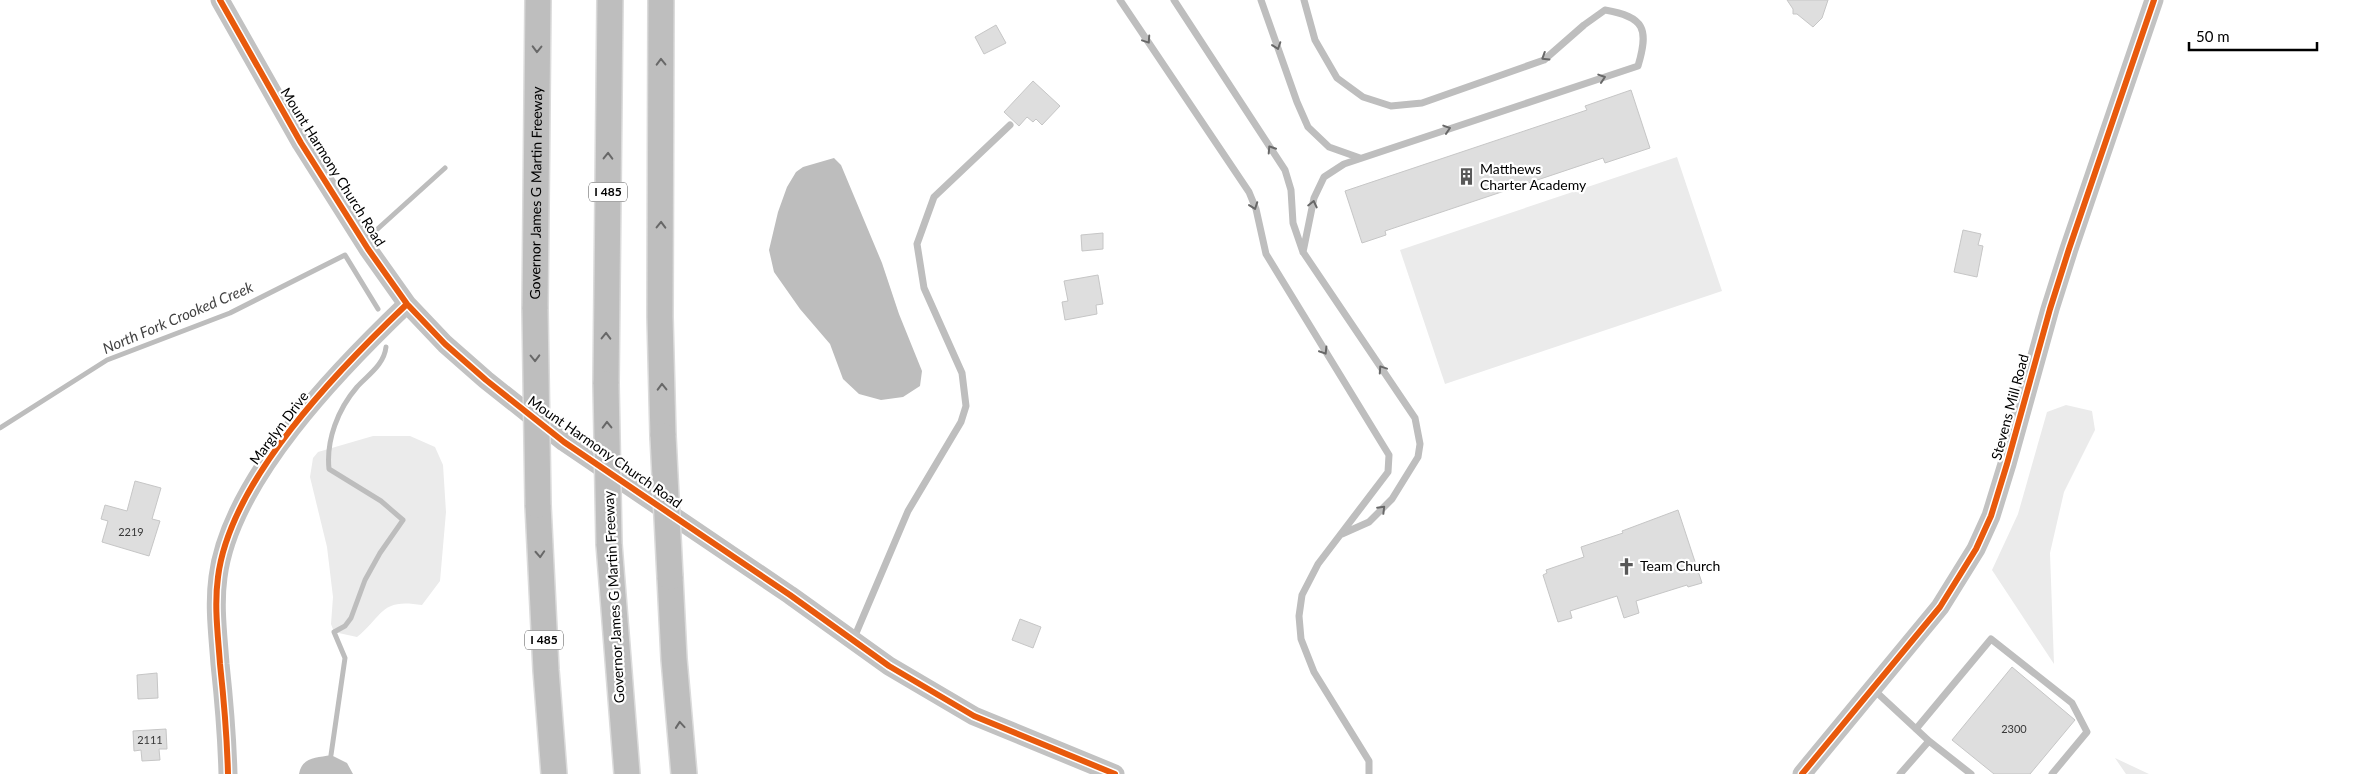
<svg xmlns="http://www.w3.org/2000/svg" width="2369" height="774" viewBox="0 0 2369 774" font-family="Lato,sans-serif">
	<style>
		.green { fill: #ebebeb }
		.water { fill: #bdbdbd }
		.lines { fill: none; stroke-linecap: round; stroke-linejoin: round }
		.stream { stroke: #bdbdbd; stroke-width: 5 }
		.building { fill: #dedede; stroke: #c6c6c6 }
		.highway-casing { stroke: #dbdbdb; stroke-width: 28 }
		.lane { stroke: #bebebe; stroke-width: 7 }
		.secondary { stroke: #c2c2c2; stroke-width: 19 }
		.highway { stroke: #bebebe; stroke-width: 25 }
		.highway-bridge-casing { stroke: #dbdbdb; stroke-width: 28; stroke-linecap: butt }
		.highway-bridge { stroke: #bebebe; stroke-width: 25 }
		.cycleway-casing { stroke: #fff; stroke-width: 9 }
		.cycleway { stroke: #e8590c; stroke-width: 6 }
		.oneway { stroke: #686868 }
		.labels { text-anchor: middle; stroke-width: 4.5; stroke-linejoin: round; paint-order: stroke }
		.number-label { font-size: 11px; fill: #383838 }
		.shield { fill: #fff; stroke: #4c4c4c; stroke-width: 1 }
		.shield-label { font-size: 12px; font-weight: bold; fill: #000 }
		.street-label { font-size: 14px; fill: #000; stroke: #fff }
		.poi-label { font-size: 14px; fill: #000; stroke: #fff; text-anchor: start }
		.water-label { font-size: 15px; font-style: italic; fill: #424242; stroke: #fff }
	</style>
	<rect width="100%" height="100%" fill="#fff"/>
	<path class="green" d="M1677,157L1722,291L1445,384L1400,250Z
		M2066,405L2092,411L2095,430L2064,492L2050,553L2054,664L1992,570L2018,514L2047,412Z
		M373,436H410L435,447L443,465L446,512L440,581L422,605C380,598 384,615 357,637L334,632L331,624L333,597L327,547L310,477L313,458L318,452Z
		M2115,758L2149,774H2126Z"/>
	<path class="water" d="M834,158L841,165L882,263L899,314L922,371L920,386L903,397L881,400L859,394L843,379L830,344L800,309L774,272L769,250L778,212L787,187L796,172L803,167Z
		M331,755L347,763L353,774H299C302,757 316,758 331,755Z"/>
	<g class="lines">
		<path class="stream" d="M372,234L445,168
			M0,428L107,360L230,313L345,255L378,309
			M331,755L345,658L334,632L345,626L351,618L365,580L380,553L403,520L381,501L329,469C326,440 338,409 357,387C368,375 384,365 386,347"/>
	</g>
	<path class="building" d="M1787,0H1828L1822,18L1813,27L1797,14H1793V9Z
		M996,25L1006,43L984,54L975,37Z
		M1033,81L1060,106L1042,125L1036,119L1033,122L1027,117L1019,126L1004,112Z
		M1631,90L1650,148L1605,163L1603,158L1385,231L1386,235L1362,243L1345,191L1587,110L1585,106Z
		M1963,230L1981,234L1978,245L1983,246L1977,277L1954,272Z
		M1103,233V249L1082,251L1081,235Z
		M1098,275L1103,304L1096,305L1097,314L1065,320L1062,302L1068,301L1064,281Z
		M135,481L161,488L152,519L160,521L149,556L102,542L108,521L101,519L105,505L127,511Z
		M1678,510L1702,583L1688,587L1687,585L1636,601L1639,613L1624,618L1617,596L1570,611L1572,618L1558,622L1543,575L1547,573L1546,570L1584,557L1581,547L1623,533L1622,531Z
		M1020,619L1041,627L1033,648L1012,640Z
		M2012,667L2075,720L2030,774H1994L1952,740Z
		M157,673L158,698L138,699L137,675Z
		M166,729L167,749H159L160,760L142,761L141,750L134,751L133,731Z"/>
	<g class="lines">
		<defs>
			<g id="highway">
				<path d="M661,0L660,317L663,436"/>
				<path id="s1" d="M535,309L538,0"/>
				<path d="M606,384L610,0"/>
				<path d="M538,505L546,670L554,774"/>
				<path d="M609,544L627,774"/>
				<path d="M670,577L674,659L684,774"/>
			</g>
		</defs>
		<use href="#highway" class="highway-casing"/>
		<path class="lane" d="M1120,0L1249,192L1256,209L1266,254L1389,455L1388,472L1318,564L1302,595L1299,616L1301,639L1314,672L1369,761V774
			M1174,0L1285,170L1291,190L1293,223L1303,252L1415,418L1420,444L1418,457L1392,499L1369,522L1342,534
			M1261,0L1297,102L1308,127L1329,147L1360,158
			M1303,252L1314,198L1324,177L1344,164L1638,66C1649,29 1645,17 1605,10L1584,25L1544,60L1422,103L1391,106L1363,97L1337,78L1315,40L1304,0
			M854,638L908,511L961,422L966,406L962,373L924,288L917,244L934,197L1010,125
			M1873,689L1929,741L1900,774
			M1916,729L1991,639L2072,703L2087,732L2052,774
			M1929,741L1971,774"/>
		<path class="secondary" d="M220,0L301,143L368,249L407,304L445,344L486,380L564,442L790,595L889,666L974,716L1115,774
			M228,774C227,737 224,701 220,664C218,635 214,606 218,577C230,480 339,369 407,304
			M1802,774L1940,607L1976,549L1991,516L2007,464L2050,309L2069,249L2154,0"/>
		<use href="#highway" class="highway"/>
		<defs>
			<path id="highway-bridge" d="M535,309L538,505
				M606,384L609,544
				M663,436L670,577"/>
		</defs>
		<use href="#highway-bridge" class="highway-bridge-casing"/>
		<use href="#highway-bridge" class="highway-bridge"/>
		<defs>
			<path id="cycleway" d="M220,0L301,143L368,249L407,304L445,344L486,380L564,442L790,595L889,666L974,716L1115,774
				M228,774C227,737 224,701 220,664C218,635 214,606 218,577C230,480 339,369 407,304
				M1802,774L1940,607L1976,549L1991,516L2007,464L2050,309L2069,249L2154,0"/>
		</defs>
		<use href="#cycleway" class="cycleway-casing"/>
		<use href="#cycleway" class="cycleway"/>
	</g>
	<defs><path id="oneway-chevron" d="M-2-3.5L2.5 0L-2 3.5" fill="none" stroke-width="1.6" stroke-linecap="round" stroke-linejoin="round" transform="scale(1.25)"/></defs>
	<g class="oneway">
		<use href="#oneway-chevron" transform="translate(1147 40) rotate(56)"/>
		<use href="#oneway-chevron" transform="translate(1277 46) rotate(71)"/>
		<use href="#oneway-chevron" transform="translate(537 49) rotate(91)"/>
		<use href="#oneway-chevron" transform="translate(1545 57) rotate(148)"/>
		<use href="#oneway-chevron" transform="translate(661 62) rotate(-91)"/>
		<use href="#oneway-chevron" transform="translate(1602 78) rotate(-18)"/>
		<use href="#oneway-chevron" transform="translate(1447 129) rotate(-18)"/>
		<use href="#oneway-chevron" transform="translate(1271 149) rotate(-123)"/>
		<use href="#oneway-chevron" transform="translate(608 156) rotate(-89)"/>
		<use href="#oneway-chevron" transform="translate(1313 204) rotate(-77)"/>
		<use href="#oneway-chevron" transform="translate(1254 206) rotate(70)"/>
		<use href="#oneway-chevron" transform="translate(661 225) rotate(-89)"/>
		<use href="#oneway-chevron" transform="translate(606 336) rotate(-89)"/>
		<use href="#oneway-chevron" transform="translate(1324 351) rotate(58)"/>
		<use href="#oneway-chevron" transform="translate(535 358) rotate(89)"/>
		<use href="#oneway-chevron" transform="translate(1382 369) rotate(-124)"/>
		<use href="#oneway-chevron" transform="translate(662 387) rotate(-91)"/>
		<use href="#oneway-chevron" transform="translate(607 425) rotate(-91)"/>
		<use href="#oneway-chevron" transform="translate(1382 509) rotate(-45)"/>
		<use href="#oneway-chevron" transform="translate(540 554) rotate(87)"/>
		<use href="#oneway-chevron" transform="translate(680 725) rotate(-95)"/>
	</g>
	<defs>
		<symbol id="building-bare" viewBox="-9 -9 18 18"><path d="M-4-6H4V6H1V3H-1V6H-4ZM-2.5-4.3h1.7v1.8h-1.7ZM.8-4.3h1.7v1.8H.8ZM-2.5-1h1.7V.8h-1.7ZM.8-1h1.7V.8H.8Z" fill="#595959" stroke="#fff" stroke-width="2.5" paint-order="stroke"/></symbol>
		<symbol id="church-bare" viewBox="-9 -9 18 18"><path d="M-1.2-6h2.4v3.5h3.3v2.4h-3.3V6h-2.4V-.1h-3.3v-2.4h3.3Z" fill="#595959" stroke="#fff" stroke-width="2.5" paint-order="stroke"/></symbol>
	</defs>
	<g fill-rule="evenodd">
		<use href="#building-bare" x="1454" y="164" width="25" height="25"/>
		<use href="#church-bare" x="1614" y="554" width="25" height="25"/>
	</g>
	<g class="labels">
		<g class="number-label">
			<text x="131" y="536">2219</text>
			<text x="2014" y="733">2300</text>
			<text x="150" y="744">2111</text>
		</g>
		<g class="shield">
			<rect x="589" y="182.5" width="38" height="19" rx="4"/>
			<rect x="525" y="630.5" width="38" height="19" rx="4"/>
		</g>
		<g class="shield-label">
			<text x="608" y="196">I 485</text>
			<text x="544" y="644">I 485</text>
		</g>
		<g class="street-label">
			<text transform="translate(333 167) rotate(58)" y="5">Mount Harmony Church Road</text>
			<text dy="5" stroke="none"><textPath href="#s1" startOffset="116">Governor James G Martin Freeway</textPath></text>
			<text transform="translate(2010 407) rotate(-75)" y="5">Stevens Mill Road</text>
			<text transform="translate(279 428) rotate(-53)" y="5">Marglyn Drive</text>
			<text transform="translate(605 452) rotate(35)" y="5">Mount Harmony Church Road</text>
			<text transform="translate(614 597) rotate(-93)" y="5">Governor James G Martin Freeway</text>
		</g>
		<g class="poi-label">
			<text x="1480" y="174">Matthews<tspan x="1480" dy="16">Charter Academy</tspan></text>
			<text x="1640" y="571">Team Church</text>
		</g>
		<g class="water-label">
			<text transform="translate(178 318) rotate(-23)" y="5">North Fork Crooked Creek</text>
		</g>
	</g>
	<path d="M2189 42v8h128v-8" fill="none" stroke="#000000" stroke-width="2.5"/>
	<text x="2196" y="42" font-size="15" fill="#000000" stroke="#ffffff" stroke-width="4" paint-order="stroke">50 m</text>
</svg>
